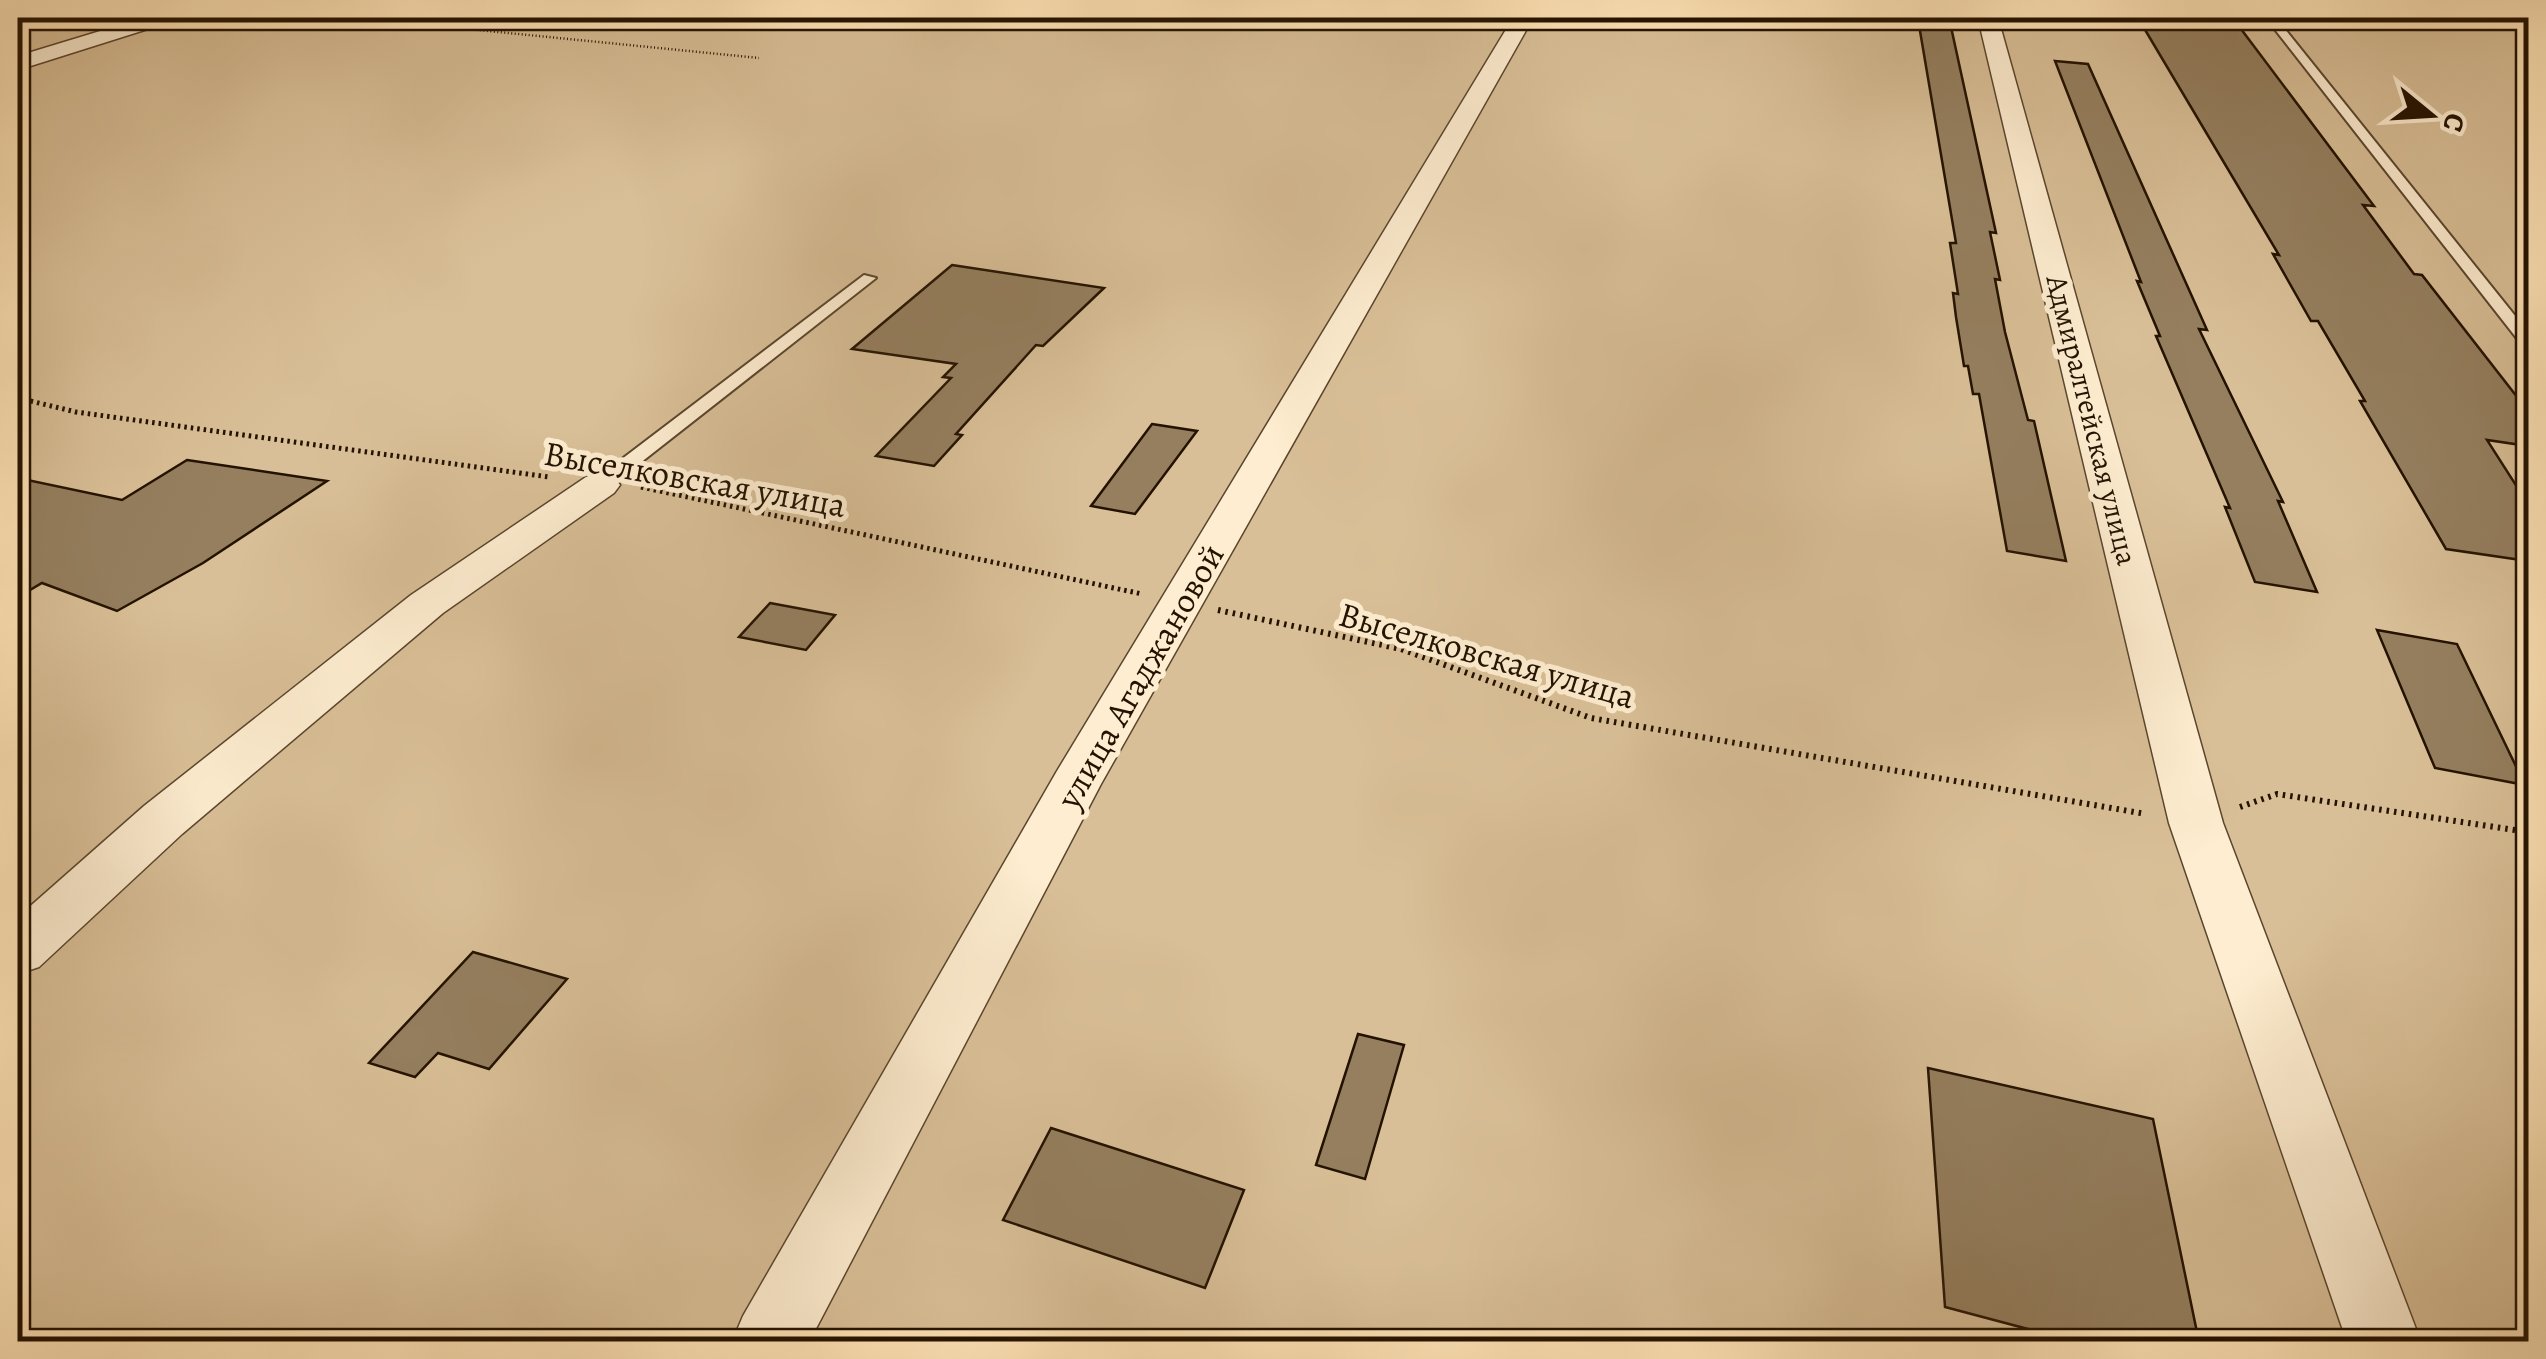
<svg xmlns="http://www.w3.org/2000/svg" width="2546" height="1359" viewBox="0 0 2546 1359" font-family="Alegreya,serif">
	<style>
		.green { fill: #d9bf97; stroke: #7e684c; stroke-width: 2.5 }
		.building { fill: #957f5f; stroke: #231200; stroke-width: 2.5 }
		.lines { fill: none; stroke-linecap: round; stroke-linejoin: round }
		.lane-casing { stroke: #5a462e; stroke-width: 4 }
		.street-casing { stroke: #5a462e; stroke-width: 3 }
		.path-far2 { stroke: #231200; stroke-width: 2.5; stroke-dasharray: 1 2.5; stroke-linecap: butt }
		.path-far1 { stroke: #231200; stroke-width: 5; stroke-dasharray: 2.5 4; stroke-linecap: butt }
		.path { stroke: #231200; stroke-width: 6; stroke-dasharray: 2.5 5; stroke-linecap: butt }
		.lane { fill: #feedd0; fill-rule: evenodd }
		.street { fill: #feedd0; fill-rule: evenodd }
		.labels { text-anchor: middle; stroke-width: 10; stroke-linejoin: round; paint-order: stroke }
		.far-street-label { font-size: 30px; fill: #231200; stroke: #feedd0 }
		.street-label { font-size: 35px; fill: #231200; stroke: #feedd0 }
	</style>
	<rect width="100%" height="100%" fill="#fee3b6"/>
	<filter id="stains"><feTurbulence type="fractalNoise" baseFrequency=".002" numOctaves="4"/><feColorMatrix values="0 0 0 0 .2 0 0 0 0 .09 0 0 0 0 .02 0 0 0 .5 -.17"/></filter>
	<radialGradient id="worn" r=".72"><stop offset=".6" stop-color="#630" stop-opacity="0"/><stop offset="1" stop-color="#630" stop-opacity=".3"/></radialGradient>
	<path class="green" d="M18,18H2528V1341H18Z"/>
	<path class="building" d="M2138,18L2235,21L2374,206L2363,205L2414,274L2422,275L2528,411V446L2487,440L2528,504V561L2446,549L2360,401H2365L2318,321H2311L2273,254L2279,255Z
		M1919,25L1951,27L1996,233L1990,232L2000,280L1995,279L2005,332L2028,420L2034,421L2066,561L2007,551L1979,394H1973L1968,366H1964L1956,317L1953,293L1958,294L1950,243H1956Z
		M2055,61L2088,64L2207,330L2199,329L2283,502L2278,501L2317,592L2255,582L2225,507L2230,508L2156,336H2160L2137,281L2141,282Z
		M952,265L1104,288L1043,346L1036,345L956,434L962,435L934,466L876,456L951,378L943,377L956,364L852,349Z
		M1152,424L1197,431L1135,514L1091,506Z
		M187,460L327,481L203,563L117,611L42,583L18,597V478L122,500Z
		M770,603L835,615L806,650L739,637Z
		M2377,630L2457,644L2525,785L2435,768Z
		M473,952L567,979L489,1069L438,1053L415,1077L369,1063Z
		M1358,1034L1404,1045L1365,1179L1316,1165Z
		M1928,1068L2153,1119L2199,1342H2077L1945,1307Z
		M1051,1128L1244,1190L1205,1288L1003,1220Z"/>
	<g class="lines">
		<defs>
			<path id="lane" d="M2266,18H2276L2528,332V347L2522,345Z
				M864,275L876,278L607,489H593V481Z"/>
			<path id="street" d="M143,18H173L170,22L18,70V56Z
				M1513,18H1533L1101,784L809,1342H732L743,1316L1057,771Z
				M1978,18H1998L2223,823L2421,1342H2347L2169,823Z
				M600,473L614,477L620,485L614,493L443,613L182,834L39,967L18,974V917L144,806L411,595L586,477Z"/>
		</defs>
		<use href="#lane" class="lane-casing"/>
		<use href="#street" class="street-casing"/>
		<path class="path-far2" d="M358,18L759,58
			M458,27L482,18"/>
		<path class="path-far1" d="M18,398L76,412L549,477
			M641,487L1142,594"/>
		<path class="path" d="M1218,610L1401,649L1591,718L2146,814
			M2240,807L2277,794L2528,832"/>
		<use href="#lane" class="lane"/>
		<use href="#street" class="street"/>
	</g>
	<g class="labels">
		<g class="far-street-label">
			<text transform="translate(2092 420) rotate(76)" y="10">Адмиралтейская улица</text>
		</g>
		<g class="street-label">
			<text transform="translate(695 479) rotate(10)" y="12">Выселковская улица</text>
			<text transform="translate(1487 655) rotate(16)" y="12">Выселковская улица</text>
			<text transform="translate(1140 676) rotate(-60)" y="12">улица Агаджановой</text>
		</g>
	</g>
	<rect width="2546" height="1359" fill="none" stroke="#fee3b6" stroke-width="60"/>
	<rect x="20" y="20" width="2506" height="1319" fill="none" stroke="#231200" stroke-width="5"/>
	<rect x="30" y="30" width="2486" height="1299" fill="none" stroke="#231200" stroke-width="2.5"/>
	<g transform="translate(2431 115) rotate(108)" stroke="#feedd0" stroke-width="8" paint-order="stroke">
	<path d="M0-8L18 38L0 25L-18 38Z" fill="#231200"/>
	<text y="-15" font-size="28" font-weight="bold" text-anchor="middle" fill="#231200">С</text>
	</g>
	<rect width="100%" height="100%" filter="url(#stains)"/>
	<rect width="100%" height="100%" fill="url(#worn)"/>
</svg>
